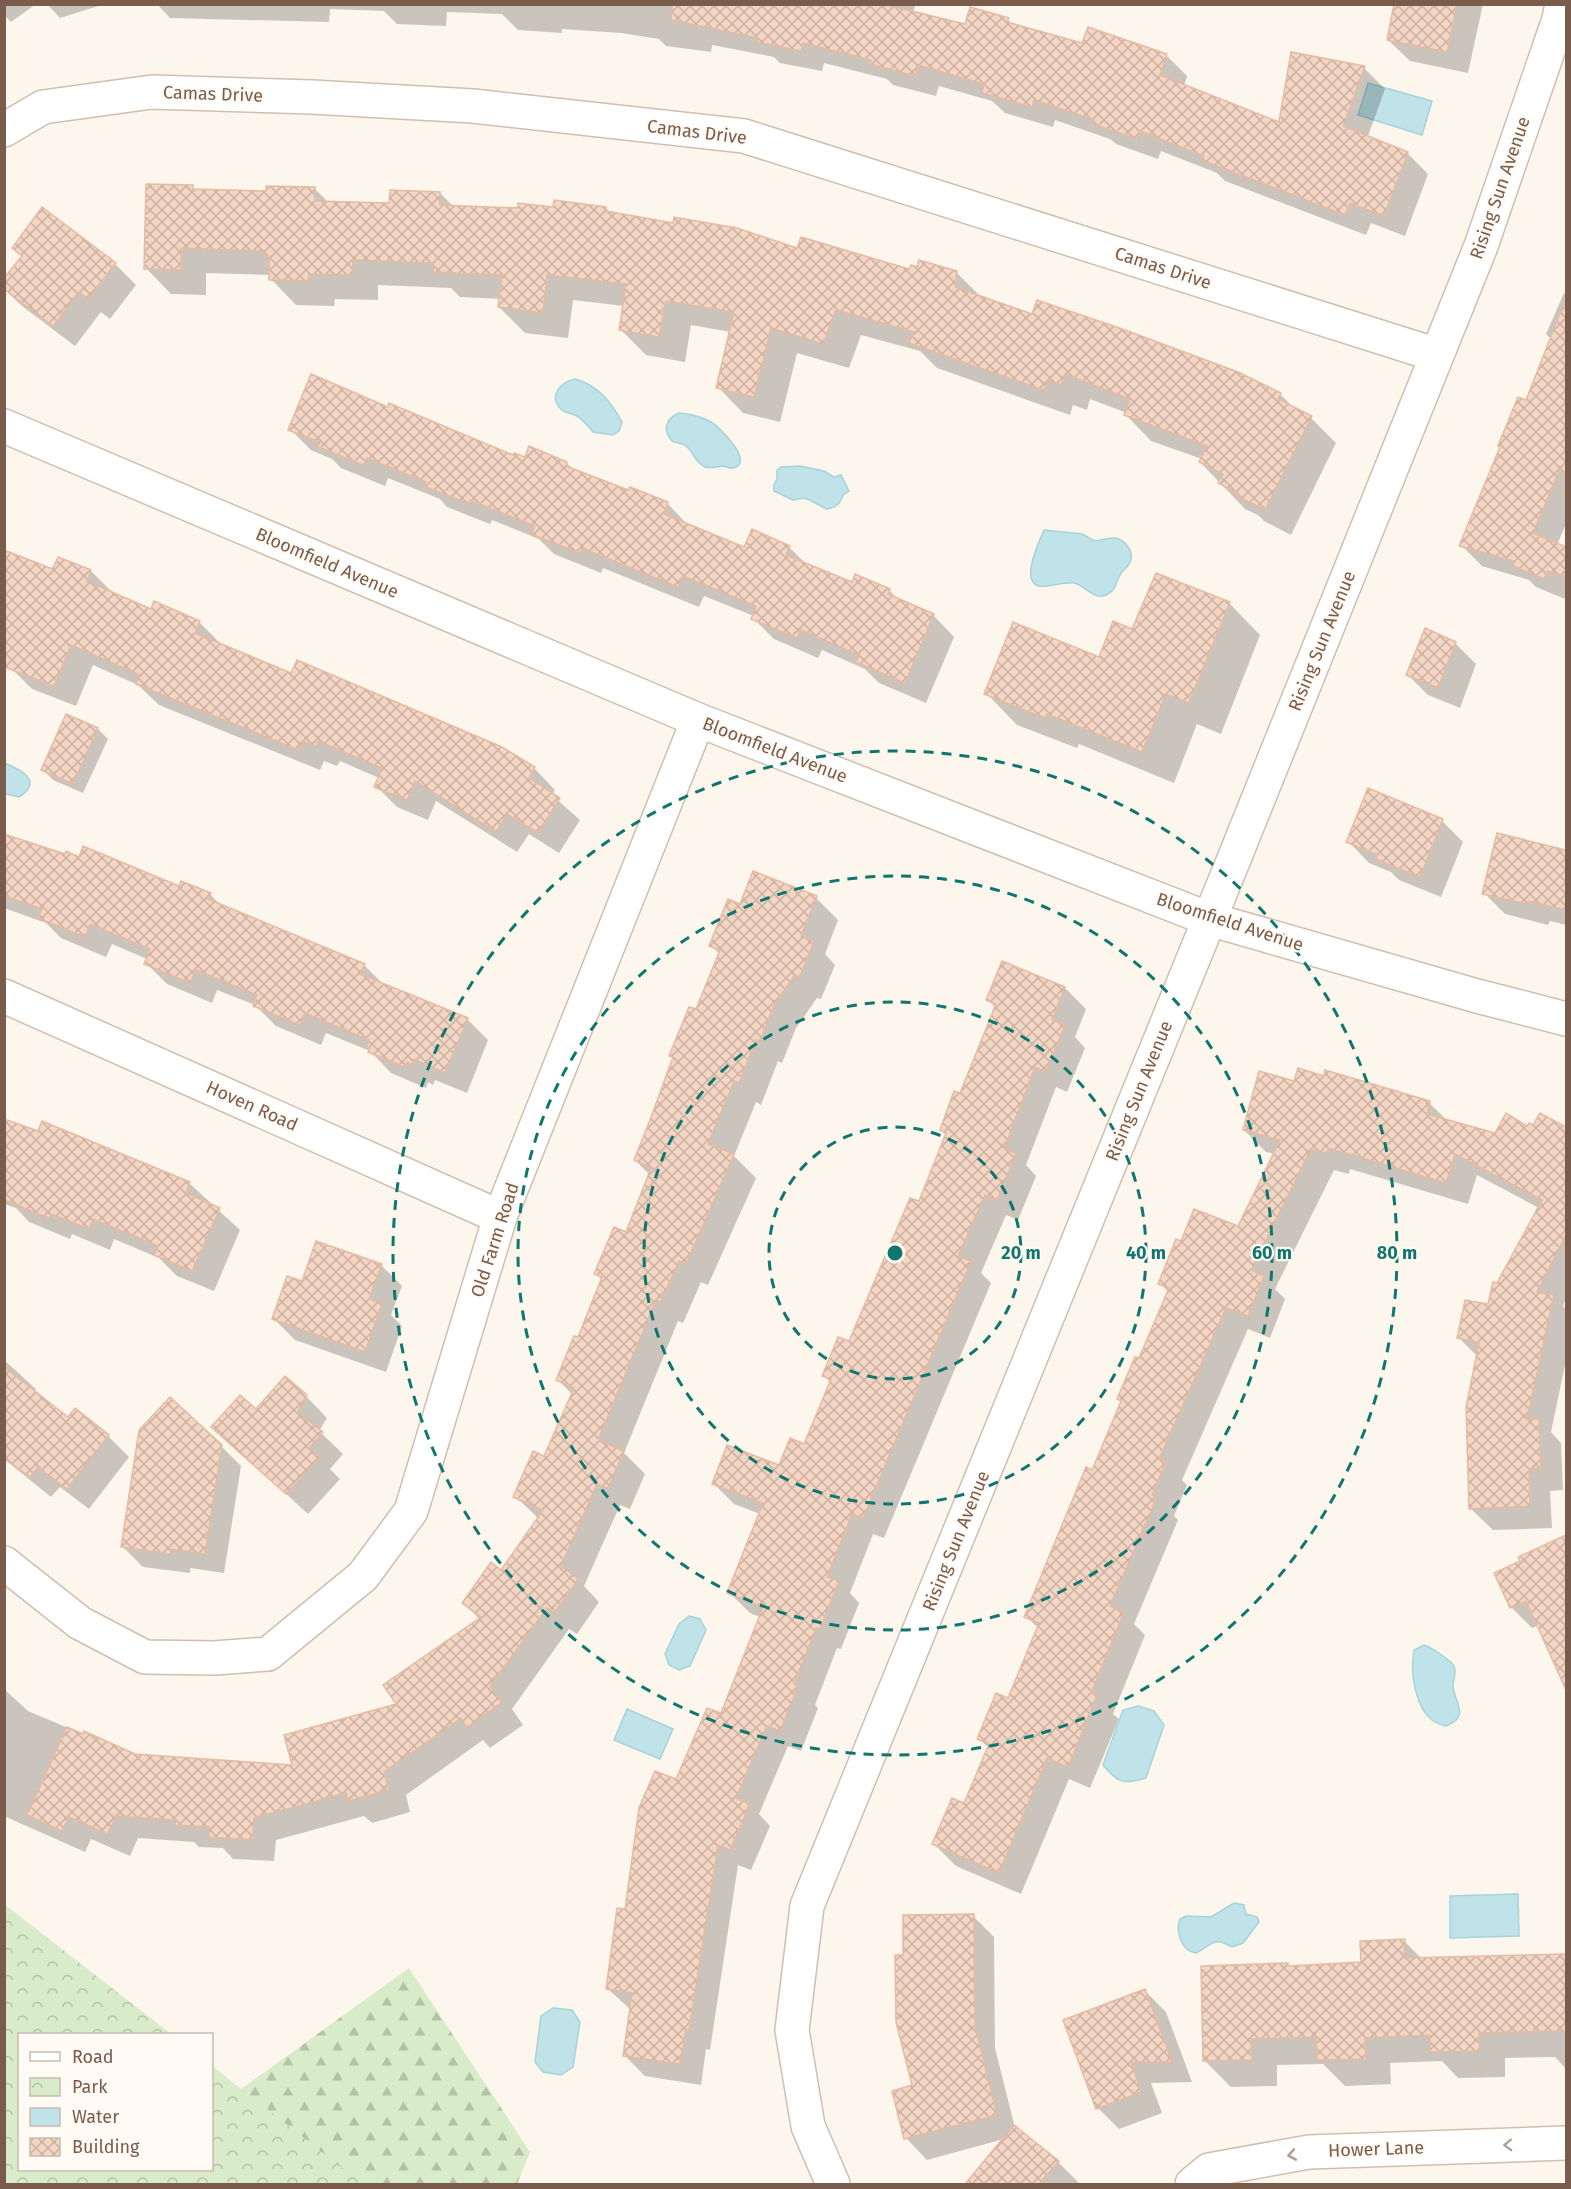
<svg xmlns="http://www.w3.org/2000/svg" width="1571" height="2189" viewBox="0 0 1571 2189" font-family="'Fira Sans',sans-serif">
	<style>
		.forest { fill: url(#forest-firs) }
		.park { fill: url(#park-crowns) }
		.water { fill: #bfe3e8; stroke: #a5d3da; stroke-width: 1.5 }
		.shadow { fill: #0003 }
		.building { fill: url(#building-cross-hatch); stroke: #e6bba3; stroke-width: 1.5 }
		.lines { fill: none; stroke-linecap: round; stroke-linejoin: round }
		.street-casing { stroke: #d1beb0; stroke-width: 36 }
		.street { stroke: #fff; stroke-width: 33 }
		.oneway { stroke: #af9d94 }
		.ring { fill: none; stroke: #0f766e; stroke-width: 3; stroke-dasharray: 10 8 }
		.labels { text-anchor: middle; stroke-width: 4.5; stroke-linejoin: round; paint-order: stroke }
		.street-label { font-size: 18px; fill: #7a5c4d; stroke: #fffaf3 }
		.centre { fill: #0f766e; stroke: #fffaf3; stroke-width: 3 }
		.ring-label { font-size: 18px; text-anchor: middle; font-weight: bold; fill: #0f766e; stroke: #fffaf3; stroke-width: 4.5; stroke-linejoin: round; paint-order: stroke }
	</style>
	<defs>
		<pattern id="forest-firs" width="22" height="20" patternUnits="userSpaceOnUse" patternTransform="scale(1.5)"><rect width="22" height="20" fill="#d8ecc9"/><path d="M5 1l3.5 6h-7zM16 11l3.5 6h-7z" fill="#b4c2a5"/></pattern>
		<pattern id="park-crowns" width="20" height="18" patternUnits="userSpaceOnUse" patternTransform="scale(1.5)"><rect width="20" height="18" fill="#d8ecc9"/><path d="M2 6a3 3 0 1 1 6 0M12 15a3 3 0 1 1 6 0" fill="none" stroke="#b4c2a5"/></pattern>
		<pattern id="building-cross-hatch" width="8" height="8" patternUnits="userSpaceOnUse" patternTransform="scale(1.5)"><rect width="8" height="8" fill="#f3d5c3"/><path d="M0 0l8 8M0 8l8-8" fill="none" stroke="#cab0a1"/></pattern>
	</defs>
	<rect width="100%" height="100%" fill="#fdf6ec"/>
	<path class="forest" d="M409,1968L530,2152L517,2184H109L212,2170V2110Z"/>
	<path class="park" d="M4,1904L171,2034H20V2170H212V2066L363,2184H5Z"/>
	<path class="water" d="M1368,83L1432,101L1422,135L1358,115Z
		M575,379C598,385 611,402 622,422L619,431L613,435L593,432C587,425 583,419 575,415C571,413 565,413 562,410C547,397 561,381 575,379Z
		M679,413C690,414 701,416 711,422C719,427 756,463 733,468C728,469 728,467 724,466C717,466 711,469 705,467C689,459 696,444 673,442C662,431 665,419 679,413Z
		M800,466L824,471L834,477L841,475L849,491L843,495C840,504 836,508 826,509L810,500L804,498L793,500L774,491V485L777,479V470L781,467Z
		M1044,530L1082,534L1095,541C1109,539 1119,533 1128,547C1131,551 1132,555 1131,560C1129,567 1123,569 1120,575C1116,582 1116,590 1108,594C1094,602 1087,586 1074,583C1067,582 1055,585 1047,586C1015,591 1039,542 1044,530Z
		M5,763C21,770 44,781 19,797L5,794Z
		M689,1616L700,1619L706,1630L690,1666L679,1670L669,1665L665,1654L679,1624Z
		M1424,1645C1429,1646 1452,1661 1454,1666C1457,1673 1453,1679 1453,1685C1453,1702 1472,1716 1446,1726C1415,1721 1410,1674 1414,1650Z
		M1138,1706L1154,1711L1164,1725L1146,1778C1123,1785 1118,1783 1103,1765L1123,1710Z
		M627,1709L673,1729L660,1759L614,1740Z
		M1518,1894L1519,1936L1450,1938V1896Z
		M1234,1903L1244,1905L1246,1914L1257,1917L1259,1922L1243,1943L1232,1947C1212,1935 1212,1946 1196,1953C1182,1951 1175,1932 1180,1919L1186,1916L1211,1917Z
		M553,2008L572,2010L580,2022L573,2067L561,2075L543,2072L535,2062L541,2016Z"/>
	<path class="shadow" d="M4,4H36L11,22L4,15Z
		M47,4H105L60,18Z
		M157,4H913L915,6L913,13L966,25L1008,20L1014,26L1083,45L1166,55L1187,76L1184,86L1280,124L1364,68L1385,89L1368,136L1407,153L1428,174L1405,236L1371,223L1366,235L1225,181L1217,173L1161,151L1158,159L1116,144L1110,139L1055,120L1053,127L1005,113L992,101L939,86L936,96L893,85L887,79L824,63L822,71L780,63L774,57L712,45L711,52L666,46L659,39L621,33L562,29V33L518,30L502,14L447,12L446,26L397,24L384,11L330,9L329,22L170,18Z
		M1396,4H1483L1468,73L1410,61L1388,40Z
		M192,187L196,191L267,193L315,189L329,203L391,204L440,193L454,207L606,208L611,214L910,271L956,272L982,298L1280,394L1296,410L1311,418L1336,443L1291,535L1264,521L1258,515L1245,509L1200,462L1202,459L1151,441L1126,415L1127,413L1090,399L1087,410L1073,405L1070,415L937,368L920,351L861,335L849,368L797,353L780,422L743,413L718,387L731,332L691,325L685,362L646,355L620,329L624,306L573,300L568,338L525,333L499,307L501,299L460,297L451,288L378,285V300L335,299L334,306L296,305L271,279V275L206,273V295L171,294L146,268Z
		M14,248L115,264L136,285L110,319L101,312L75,346L22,306L4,289L23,257Z
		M1564,293L1566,295V524L1557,545L1566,548L1565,599L1536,587L1529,580L1482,566L1461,545L1527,402L1552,340L1546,334Z
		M389,409L514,457L567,463L573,470L629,492L667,503L688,525L745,549L789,547L808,566L853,584L889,590L899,600L933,615L954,637L926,703L879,683L865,669L822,650L818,658L774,639L753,618L754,616L704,596L699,607L603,568L601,573L554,554L539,539L492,520L490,524L447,507L440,499L388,478L385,486L341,468L332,459L311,450L290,429Z
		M59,559L91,571L112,592L152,611L199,622L220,643V645L292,675L501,748L534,768L555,790L552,795L580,820L559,853L529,834L517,852L436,801L428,820L397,807L376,786L379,778L340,761L337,766L324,761L320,770L159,705L138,685L93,665L76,706L32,689L11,668Z
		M1229,603L1260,635L1221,734L1197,724L1174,783L1079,744L1077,748L1017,725L986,693L1099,659L1133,631Z
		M1455,643L1476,664L1460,708L1428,695L1407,674Z
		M66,716L98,729L108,739L83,793L53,780L43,770Z
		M1364,802L1442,821L1463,842L1441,897L1399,880L1391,872L1369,863L1348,841Z
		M4,835L179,888L210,894L222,907L364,965L384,985L467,1019L488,1040L467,1093L435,1080L433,1085L428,1082L426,1088L391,1073L370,1051L326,1033L321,1045L276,1026L255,1005L217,990L212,1003L167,984L146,963L147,959L112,944L106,957L61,938L46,923L4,908Z
		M1498,835L1566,851V925L1550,921L1548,925L1505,914L1484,893Z
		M816,898L838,920L825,954L835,965L821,999L817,998L796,1028L782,1063L778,1061L761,1105L756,1102L734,1156L756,1178L708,1285L701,1282L683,1323L678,1321L624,1453L645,1474L630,1509L620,1505L584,1586L599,1602L577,1634L569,1629L512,1709L523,1725L490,1748L483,1740L406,1795L410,1812L372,1823L364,1816L276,1840L274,1861L233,1859L223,1848L199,1847L194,1842L138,1838L130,1856L91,1839L85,1852L4,1816V1689L28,1711L134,1756L294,1766L399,1704L480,1620L464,1603L501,1572L539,1519L515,1496L544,1458L572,1394L558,1380L578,1339L602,1280L596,1274L627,1234L650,1175L635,1160L674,1058L671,1055L697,1011L720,954L711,946L741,906Z
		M1003,963L1065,988L1086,1009L1075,1037L1085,1048L1067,1092L1056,1087L1026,1165L1036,1176L1018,1220L1006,1215L981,1273L991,1283L884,1538L873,1534L850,1593L859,1603L841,1649L837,1648L815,1705L818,1708L801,1751L788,1746L759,1814L770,1826L751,1870L738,1865L710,2050L706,2049L701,2085L645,2076L624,2055L631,2010L608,1989L626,1911L677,1781L722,1715L760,1617L750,1613L729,1592L760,1514L734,1504L713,1483L780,1467L805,1446L831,1383L824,1376L849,1343L920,1203L947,1136L941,1130L960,1095L996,1008L988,1000Z
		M1295,1082L1429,1103L1448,1121L1496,1135L1534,1127L1541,1115L1566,1128V1299L1563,1306L1566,1310V1360L1551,1432L1561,1443L1563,1490L1550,1491L1552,1528L1493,1530L1470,1508L1478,1357L1458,1337L1489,1306L1539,1208L1477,1175L1468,1204L1350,1169L1349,1174L1334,1170L1275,1289L1285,1299L1270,1338L1248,1329L1182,1480L1187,1485L1174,1516L1178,1520L1134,1624L1145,1635L1113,1714L1119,1719L1090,1788L1069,1779L1021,1894L956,1866L934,1844L964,1805L989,1748L979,1739L1009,1700L1038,1628L1026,1616L1093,1472L1122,1402L1119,1399L1140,1360L1169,1293L1160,1283L1182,1243L1238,1228L1275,1154L1266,1152L1244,1130Z
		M4,1120L189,1183L240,1230L214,1291L177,1276L159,1258L114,1239L110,1250L72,1234L70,1239L29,1222L16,1208L4,1204Z
		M381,1265L402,1286L391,1315L402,1326L386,1372L295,1340L274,1319L303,1283Z
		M4,1360L36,1389L34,1392L69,1419L76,1410L108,1436L129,1457L89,1509L60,1487L51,1497L4,1459Z
		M306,1396L327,1418L319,1431L343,1454L330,1469L340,1479L308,1514L213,1427L256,1411Z
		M221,1446L241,1466L224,1573L190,1568V1573L143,1567L123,1547Z
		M1566,1537V1669L1552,1655L1539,1625L1532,1628L1511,1607L1522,1562L1520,1557Z
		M973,1916L994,1937L995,2048L1015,2128L1058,2162L1080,2184H967L1004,2139L927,2160L906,2138L914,2086L905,1957Z
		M1404,1941L1422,1959L1566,1956V2069L1555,2057L1505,2058V2077L1458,2078L1442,2061L1390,2063L1391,2084L1345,2086L1323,2064L1277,2065V2086L1231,2087L1204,2060L1287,1964L1290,1967L1362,1964Z
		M1145,1991L1166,2012L1192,2082L1151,2083L1162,2113L1119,2129L1098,2108Z"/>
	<path class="building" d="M672,4H883L965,24L970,7L1009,18L1007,22L1082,43L1088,27L1167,54L1160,75L1279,122L1291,52L1365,66L1343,126L1408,152L1384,216L1350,203L1345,215L1202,160L1204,156L1140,131L1137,139L1093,124L1094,120L1034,100L1032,107L982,93L984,84L918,65L915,76L870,64L871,60L803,43L801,51L757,42L758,38L671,20Z
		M1394,4H1457L1447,52L1387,40Z
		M146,184L193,185V189L266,191V186L315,187V201L389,203L390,190L440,192V205L518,208V203L553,207L554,200L606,207V211L673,223L674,217L737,228L797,248L801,237L909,269L911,265L917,267L919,260L957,271L955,287L1032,314L1037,300L1125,330L1238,372L1281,393L1278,399L1312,416L1265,510L1237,496L1238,493L1218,483L1223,474L1199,462L1207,446L1124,415L1130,399L1065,374L1061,385L1048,380L1044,390L909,343L914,332L836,310L823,344L771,328L754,397L716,388L734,312L666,301L659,337L619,330L626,284L547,275L543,313L498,307L502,275L433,272L434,263L353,260L352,275L309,274V281L269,280V256H264V251L181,248V270L144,269Z
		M42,207L116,263L88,299L79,292L53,326L4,289V278L22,256L12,248Z
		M1564,303L1566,304V474L1559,471L1533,533L1566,547V576L1547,571L1544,579L1513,566L1514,561L1459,546L1500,447L1498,446L1518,397L1526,400Z
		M311,374L388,407L389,403L513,455L514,453L525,457L529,446L567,462L566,466L628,490L630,487L668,502L664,514L744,547L752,529L790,546L786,555L852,582L855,574L890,589L888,594L934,614L905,683L856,662L859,655L801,630L797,638L751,619L756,606L683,576L678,587L582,548L580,553L531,534L535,526L470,500L469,504L424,486L426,482L367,458L363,465L318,447L320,442L288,430Z
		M4,550L50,568H53L58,557L91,570L87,581L151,609L154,601L200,621L195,633L291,673L297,660L502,747L535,767L529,778L560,798L538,833L507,814L496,832L415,781L407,800L374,787L382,768L318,741L316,746L303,741L298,750L136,684L140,675L71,645L54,686L4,667Z
		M1156,573L1230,602L1189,703L1166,694L1142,752L1047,714L1045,718L984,694L1013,622L1099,657L1113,621L1132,629Z
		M1425,628L1456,642L1438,688L1406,675Z
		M66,714L98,728L73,784L41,770Z
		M1368,788L1443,819L1420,877L1376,859L1378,855L1346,842Z
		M1497,833L1566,850V910L1528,901L1527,904L1482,894Z
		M4,834L65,854L66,851L79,857L83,846L179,886L181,881L211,893L208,899L365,964L360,974L468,1018L445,1073L414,1059L412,1065L407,1062L405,1067L368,1052L370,1048L367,1046L369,1040L305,1013L300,1025L253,1006L257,995L196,970L190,983L144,964L150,949L90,924L85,937L38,918L42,909L4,896Z
		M753,871L817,896L801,936L814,941L799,978L794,976L774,1005L760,1041L756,1040L739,1083L734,1081L708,1144L734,1154L686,1264L679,1261L661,1302L656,1300L598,1440L624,1451L608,1488L597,1484L561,1566L578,1579L554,1613L547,1608L490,1686L502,1702L467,1727L461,1718L384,1772L389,1790L348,1801L346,1793L254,1818L252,1840L209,1837V1827L175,1825L176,1820L116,1816L107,1834L69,1817L62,1831L27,1815L67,1727L83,1734L84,1731L135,1754L292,1765L284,1735L396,1704L383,1685L481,1617L462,1603L491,1562L501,1570L543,1510L513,1497L533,1451L544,1456L574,1388L556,1380L574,1336L578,1337L602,1277L594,1274L614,1227L626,1232L651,1168L634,1160L650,1120L673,1057L669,1056L689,1007L696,1009L720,950L709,946L728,899L740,904Z
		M1002,961L1065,987L1052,1020L1065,1025L1046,1072L1035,1067L1004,1149L1016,1153L997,1200L985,1195L958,1256L971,1261L863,1518L852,1514L827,1577L839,1581L820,1629L816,1628L794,1684L798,1686L780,1731L767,1726L736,1798L750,1804L730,1850L718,1845L689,2030L686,2029L680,2064L623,2056L632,1993L606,1989L617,1908L625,1909L639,1808L655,1771L676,1779L707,1708L721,1713L763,1607L727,1593L763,1503L712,1484L727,1445L779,1465L790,1438L804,1444L831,1379L822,1376L838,1337L849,1341L910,1198L919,1201L946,1133L940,1130L954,1091L960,1093L996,1004L986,1000Z
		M1298,1068L1324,1076L1325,1070L1430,1101L1427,1114L1495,1133L1506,1113L1527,1126L1529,1123L1533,1125L1540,1113L1566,1127V1235L1537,1292L1554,1295L1527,1419H1539L1541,1468L1529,1469L1530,1506L1469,1509L1466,1407L1479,1343L1457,1338L1465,1300L1488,1304L1493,1282L1497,1283L1542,1200L1455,1154L1446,1183L1328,1148L1327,1153L1311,1149L1251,1270L1264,1276L1248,1316L1226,1308L1159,1459L1166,1461L1152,1495L1157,1497L1110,1606L1124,1612L1091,1693L1097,1695L1068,1767L1047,1758L999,1873L932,1844L952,1798L964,1803L989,1744L977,1739L996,1693L1008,1698L1039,1623L1024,1617L1086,1467L1092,1470L1121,1401L1117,1399L1135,1357L1139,1358L1169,1288L1158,1284L1176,1239L1181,1241L1194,1209L1238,1226L1280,1140L1243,1130L1259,1071L1294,1081Z
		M4,1119L38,1131L42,1121L190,1182L186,1193L220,1208L192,1271L154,1255L158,1246L93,1219L89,1229L51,1214L49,1218L4,1200Z
		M316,1241L382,1264L369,1299L382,1304L365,1352L272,1319L287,1276L302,1281Z
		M4,1367L68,1417L75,1408L109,1435L67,1489L38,1467L30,1477L4,1458Z
		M285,1376L307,1395L297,1412L323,1432L310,1447L320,1457L286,1494L211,1427L240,1395L256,1409Z
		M170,1397L222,1445L205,1554L171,1549L170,1554L121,1547L139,1430Z
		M1566,1535V1690L1526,1601L1510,1608L1494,1573L1520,1561L1518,1557Z
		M974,1914L975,2026L997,2115L904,2139L892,2091L912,2085L896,2022L895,1955H903V1915Z
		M1405,1939L1404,1958L1566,1954V2031L1479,2033L1480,2051L1430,2052V2035L1365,2038L1366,2059L1317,2060L1316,2037L1251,2039L1252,2060L1203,2061L1201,1966L1288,1963V1966L1361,1962L1360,1941Z
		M1145,1989L1172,2062H1131L1141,2092L1096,2109L1063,2020Z
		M1014,2125L1059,2161L1039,2184H965Z"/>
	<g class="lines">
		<defs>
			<path id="street" d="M4,130L43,107L152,92L312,97L473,106L744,136L1437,355
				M4,426L698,720L1209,919L1477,996L1566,1019
				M4,996L500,1217
				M4,1563L80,1623L145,1657L214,1658L268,1654L363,1576L411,1511L500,1217L698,720
				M833,2184L808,2126L792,2030L807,1906L1236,854L1481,246L1559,19L1562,4
				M1192,2184L1209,2170L1309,2152L1566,2143"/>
		</defs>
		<use href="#street" class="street-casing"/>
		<use href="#street" class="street"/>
	</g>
	<defs><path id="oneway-chevron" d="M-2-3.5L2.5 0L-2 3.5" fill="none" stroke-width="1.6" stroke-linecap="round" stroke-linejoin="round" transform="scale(1.5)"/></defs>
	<g class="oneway">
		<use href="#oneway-chevron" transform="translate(1508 2145) rotate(178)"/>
		<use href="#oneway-chevron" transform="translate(1292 2155) rotate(170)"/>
	</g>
	<g class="ring">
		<circle cx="895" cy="1253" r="126"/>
		<circle cx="895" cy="1253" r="251"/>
		<circle cx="895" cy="1253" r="377"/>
		<circle cx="895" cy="1253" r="502"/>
	</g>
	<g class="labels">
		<g class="street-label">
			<text transform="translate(213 94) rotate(2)" y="6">Camas Drive</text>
			<text transform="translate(697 132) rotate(7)" y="6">Camas Drive</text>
			<text transform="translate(1500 188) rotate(-71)" y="6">Rising Sun Avenue</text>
			<text transform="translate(1163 268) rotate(18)" y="6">Camas Drive</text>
			<text transform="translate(327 563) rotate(23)" y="6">Bloomfield Avenue</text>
			<text transform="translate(1322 641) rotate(-68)" y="6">Rising Sun Avenue</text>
			<text transform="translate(775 750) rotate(21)" y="6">Bloomfield Avenue</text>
			<text transform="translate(1230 922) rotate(18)" y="6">Bloomfield Avenue</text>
			<text transform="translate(1139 1091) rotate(-68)" y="6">Rising Sun Avenue</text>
			<text transform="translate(252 1106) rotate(24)" y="6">Hoven Road</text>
			<text transform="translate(495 1240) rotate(-72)" y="6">Old Farm Road</text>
			<text transform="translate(956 1541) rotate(-68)" y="6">Rising Sun Avenue</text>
			<text transform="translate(1376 2149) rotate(-2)" y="6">Hower Lane</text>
		</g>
	</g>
	<circle cx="895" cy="1253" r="9" class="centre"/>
	<g class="ring-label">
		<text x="1021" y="1259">20 m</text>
		<text x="1146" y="1259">40 m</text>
		<text x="1272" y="1259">60 m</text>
		<text x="1397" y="1259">80 m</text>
	</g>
	<rect width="1571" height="2189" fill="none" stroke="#7a5c4d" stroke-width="12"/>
	<rect x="18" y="2033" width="195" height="138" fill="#fffaf3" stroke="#cabbb1" stroke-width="1.5"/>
	<rect x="30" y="2052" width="30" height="9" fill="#ffffff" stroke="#cabbb1" stroke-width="1.5"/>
	<text x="72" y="2063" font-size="18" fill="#7a5c4d">Road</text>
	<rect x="30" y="2078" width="30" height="18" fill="url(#park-crowns)" stroke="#cabbb1" stroke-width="1.5"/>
	<text x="72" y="2093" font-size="18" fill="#7a5c4d">Park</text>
	<rect x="30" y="2108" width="30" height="18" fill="#bfe3e8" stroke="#cabbb1" stroke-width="1.5"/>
	<text x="72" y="2123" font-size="18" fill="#7a5c4d">Water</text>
	<rect x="30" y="2138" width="30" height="18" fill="url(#building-cross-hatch)" stroke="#cabbb1" stroke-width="1.5"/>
	<text x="72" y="2153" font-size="18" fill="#7a5c4d">Building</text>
</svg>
